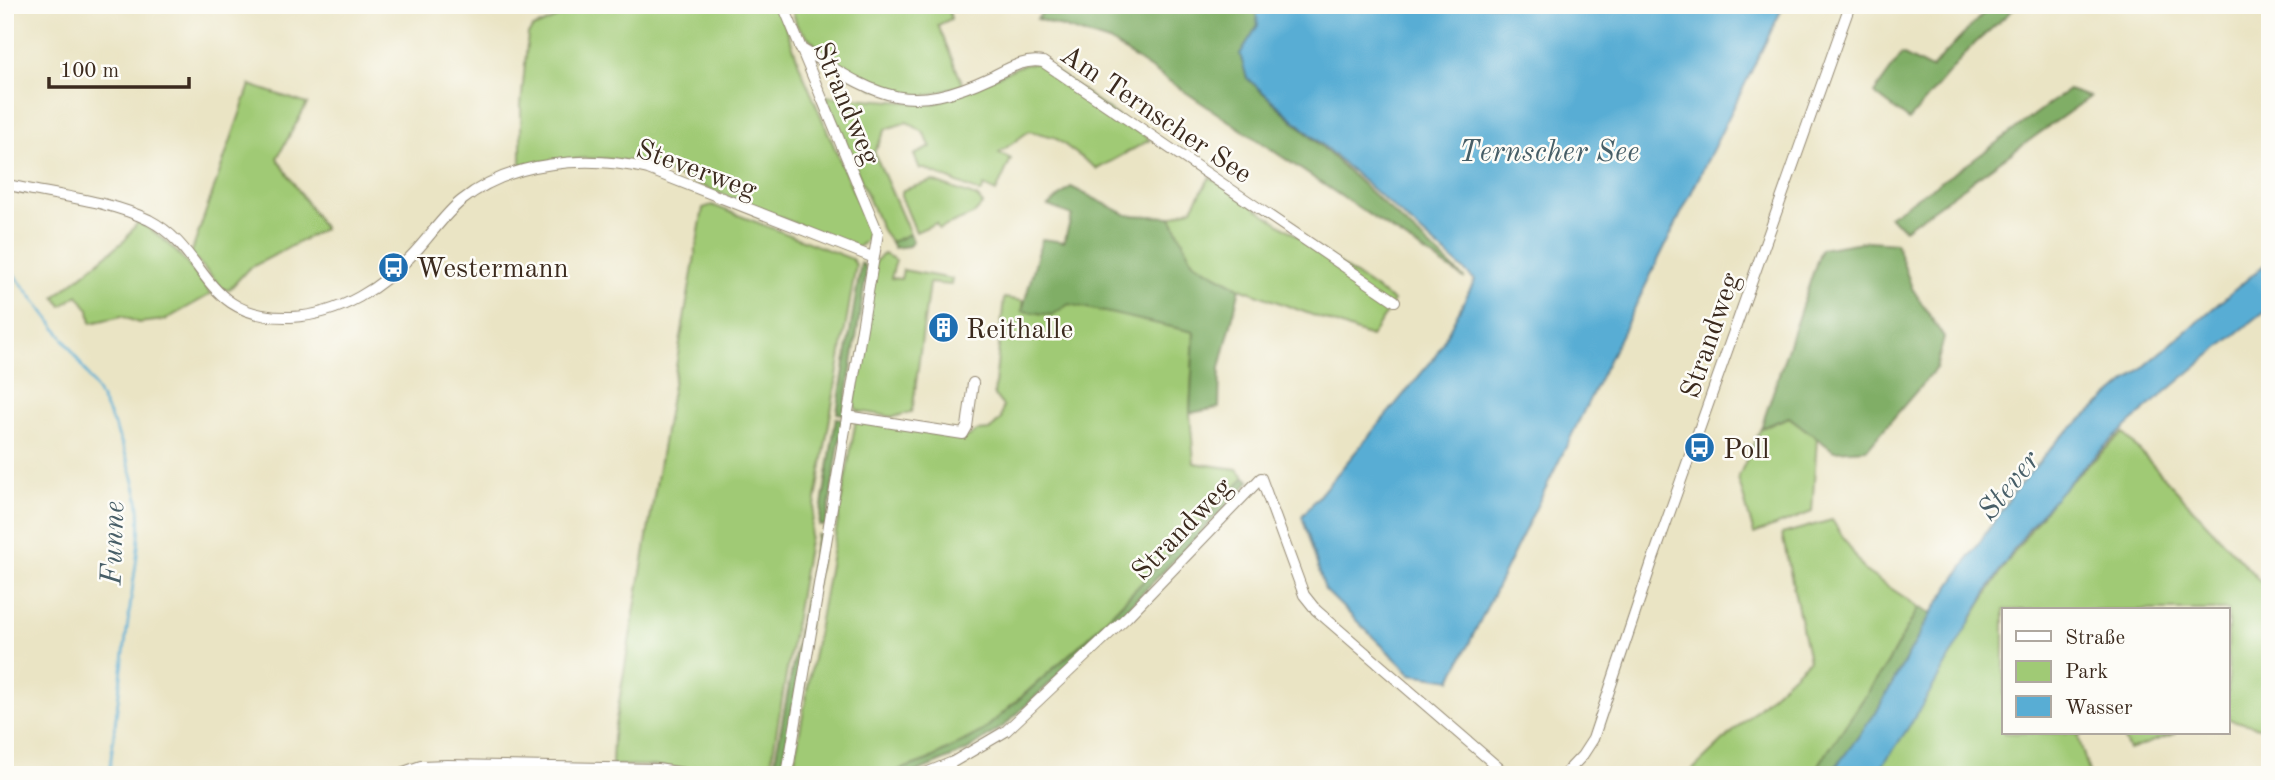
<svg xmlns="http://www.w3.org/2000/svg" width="2275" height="780" viewBox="0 0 2275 780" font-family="'Old Standard TT',serif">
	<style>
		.green { fill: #a0ca75; stroke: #6e7a4a; stroke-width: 2 }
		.forest { fill: #80ae66; stroke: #5e6c42; stroke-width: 2 }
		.water { fill: #58add4; stroke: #4a6c79; stroke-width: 2 }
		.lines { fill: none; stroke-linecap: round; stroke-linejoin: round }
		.stream { stroke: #58add4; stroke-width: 2.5 }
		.minor-casing { stroke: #928771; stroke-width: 12 }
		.minor { stroke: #fff; stroke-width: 10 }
		.labels { text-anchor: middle; stroke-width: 5; stroke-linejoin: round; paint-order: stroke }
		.street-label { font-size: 28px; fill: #3b2a1e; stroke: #fdfcf7 }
		.poi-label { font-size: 28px; fill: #3b2a1e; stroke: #fdfcf7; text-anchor: start }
		.water-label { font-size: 30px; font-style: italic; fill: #475e67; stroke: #fdfcf7 }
	</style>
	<rect width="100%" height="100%" fill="#fdfcf7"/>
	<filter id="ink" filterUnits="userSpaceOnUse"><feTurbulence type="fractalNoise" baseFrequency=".0143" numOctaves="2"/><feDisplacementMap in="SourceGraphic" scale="14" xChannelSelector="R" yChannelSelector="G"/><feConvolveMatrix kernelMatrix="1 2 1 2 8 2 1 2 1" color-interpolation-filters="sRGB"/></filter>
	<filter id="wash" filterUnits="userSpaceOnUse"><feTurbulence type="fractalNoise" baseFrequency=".00686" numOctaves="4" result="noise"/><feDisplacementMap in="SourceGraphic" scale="28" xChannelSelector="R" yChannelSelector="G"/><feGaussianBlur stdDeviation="1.57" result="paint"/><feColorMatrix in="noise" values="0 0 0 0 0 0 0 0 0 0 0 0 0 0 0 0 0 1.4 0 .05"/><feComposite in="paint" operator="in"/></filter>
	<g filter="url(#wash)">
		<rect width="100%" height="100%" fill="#eae4c4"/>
		<path class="green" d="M587,5H778L802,72L867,223C870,237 868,241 856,248L647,164C604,155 565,158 521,165V105L528,34L533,28Z
			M791,5H948L951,19L938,25L963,85L926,96L875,89L831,60L797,26Z
			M1043,62L1150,140L1097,169L1054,137L1029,131L999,153L1011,159L996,192L984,186L981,193L925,169H920L914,155L931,147L923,132L907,122L886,129L874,152L910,234L891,242L882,230L825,96L934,104L1022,65Z
			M250,85L307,104L277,158L324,229L248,269L229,290L223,289L191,254Z
			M1210,177L1394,301L1371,337L1240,288L1193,262L1171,217L1192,208Z
			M932,181L977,197L983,204L973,215L939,229L936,223L916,232L901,196L903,190Z
			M712,205L852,259L856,265L770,770C741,780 702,772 672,768C653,765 632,766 612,765L613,737L703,208Z
			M138,222C170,239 189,265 211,294L165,320L138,323L122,316L91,323L89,310L78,295L62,306L55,297L125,240Z
			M884,254L896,260L891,278L901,279L903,270L952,279L951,285L929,283L913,406L911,412L894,417L858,411L854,405L875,261Z
			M1004,298L1023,301V311L1052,315L1069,303L1194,332L1190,413L1194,463L1237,469L1245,477L1089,637L983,731L928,760L889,775H792L856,420L966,438L977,431L990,430L1001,419L1003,406L994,395Z
			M1789,417L1817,438L1812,512L1754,534L1738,478L1761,428Z
			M2123,433L2270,592V730L2228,719V610H2004V733H2086L2078,736L2090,775H1875L2006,564L2057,494Z
			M1832,520L1865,571L1919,607L1887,664L1812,775H1687L1809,660L1782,534Z
			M2121,733H2176L2129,750Z"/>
		<path class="forest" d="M1048,5H1259L1256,8L1258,25L1240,54L1247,78L1465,279L1112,43L1037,19Z
			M1991,5H2018L1971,47L1909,120L1874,93L1902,54L1931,69Z
			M2068,90L2090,97L1905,229L1889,216L1972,161Z
			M1071,187L1127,215L1171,217L1193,262L1240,288L1220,368L1219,408L1190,413L1194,332L1069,304L1052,315L1022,311L1042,239L1064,242L1072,215L1048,206Z
			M910,234L913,241L909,246L894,248L891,242Z
			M1868,241L1896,243L1912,288L1944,338L1936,368L1867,449L1834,451L1789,417L1761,428L1821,249Z
			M861,263L865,266L866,275L844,414L837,413Z
			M836,418L843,419L826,526L819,525Z
			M1245,477L1250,481L1105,632L1005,725L968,750L909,775H885L928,760L983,731L1089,637Z
			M817,535L824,536L781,775H770L773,771Z
			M1919,607L1931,614L1877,711L1830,775H1812L1887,664Z"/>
		<path class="water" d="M1259,5H1784L1451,680L1411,674L1325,590L1302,516L1435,357L1475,280L1247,78L1240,54L1258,25L1256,8Z
			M2270,260V307C2199,364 2120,426 2058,494C1982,576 1944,687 1875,775H1830L1877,711L1931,614L2015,490L2059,439Z"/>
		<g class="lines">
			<path class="stream" d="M5,264C63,333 117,404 137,494C144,528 135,566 131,600C123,658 116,716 109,775"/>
		</g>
	</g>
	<g filter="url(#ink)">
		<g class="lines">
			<defs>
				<path id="minor" d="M783,5L878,233L787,775
					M800,48C876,94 904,118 991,77C1007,69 1025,58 1043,62L1395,301
					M5,184C52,196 106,199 149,220C209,251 201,320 291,317C340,315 383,287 415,252C430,236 444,215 461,201C511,160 588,155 648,169L872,257
					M847,416L963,434L967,427L973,383
					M395,775L421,766L447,765L657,769L699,775
					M921,775L953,762L1006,731L1127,617L1261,478L1304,595L1316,610L1507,775
					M1564,775L1582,756L1593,739L1652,562L1850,5"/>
			</defs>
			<use href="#minor" class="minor-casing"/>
			<use href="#minor" class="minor"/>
		</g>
	</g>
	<defs>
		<symbol id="bus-disc" viewBox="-11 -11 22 22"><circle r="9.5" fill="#1f6fb2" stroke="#fdfcf7"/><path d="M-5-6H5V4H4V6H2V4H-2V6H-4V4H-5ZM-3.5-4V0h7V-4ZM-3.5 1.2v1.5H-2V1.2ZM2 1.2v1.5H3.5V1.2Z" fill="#fff"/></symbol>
		<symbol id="building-disc" viewBox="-11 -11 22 22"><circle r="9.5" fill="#1f6fb2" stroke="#fdfcf7"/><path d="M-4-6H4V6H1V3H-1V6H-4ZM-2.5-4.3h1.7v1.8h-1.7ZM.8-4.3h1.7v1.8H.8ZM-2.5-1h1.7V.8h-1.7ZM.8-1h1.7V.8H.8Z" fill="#fff"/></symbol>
	</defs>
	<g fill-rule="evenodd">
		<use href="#bus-disc" x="376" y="250" width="35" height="35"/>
		<use href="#building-disc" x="926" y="310" width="35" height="35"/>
		<use href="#bus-disc" x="1682" y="430" width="35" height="35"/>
	</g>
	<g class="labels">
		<g class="street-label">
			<text transform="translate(848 103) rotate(67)" y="10">Strandweg</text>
			<text transform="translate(1157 113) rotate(34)" y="10">Am Ternscher See</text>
			<text transform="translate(697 168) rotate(20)" y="10">Steverweg</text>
			<text transform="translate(1709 335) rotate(-71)" y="10">Strandweg</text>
			<text transform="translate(1181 528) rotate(-46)" y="10">Strandweg</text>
		</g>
		<g class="poi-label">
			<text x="416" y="277">Westermann</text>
			<text x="966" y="338">Reithalle</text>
			<text x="1723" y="458">Poll</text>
		</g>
		<g class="water-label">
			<text x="1549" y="161">Ternscher See</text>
			<text transform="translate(2008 485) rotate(-51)" y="10">Stever</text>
			<text transform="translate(112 543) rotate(-88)" y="10">Funne</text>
		</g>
	</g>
	<rect width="2275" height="780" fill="none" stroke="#fdfcf7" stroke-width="28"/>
	<rect x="2002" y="608" width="228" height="126" fill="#fdfcf7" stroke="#afa8a0" stroke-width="2"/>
	<rect x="2016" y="631" width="35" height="10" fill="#ffffff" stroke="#afa8a0" stroke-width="2"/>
	<text x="2065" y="644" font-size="21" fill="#3b2a1e">Straße</text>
	<rect x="2016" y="661" width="35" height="21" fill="#a0ca75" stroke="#afa8a0" stroke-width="2"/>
	<text x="2065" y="678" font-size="21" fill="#3b2a1e">Park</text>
	<rect x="2016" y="696" width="35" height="21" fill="#58add4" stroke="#afa8a0" stroke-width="2"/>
	<text x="2065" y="714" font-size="21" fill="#3b2a1e">Wasser</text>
	<path d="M49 77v10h140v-10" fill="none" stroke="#3b2a1e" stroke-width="3.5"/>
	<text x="60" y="77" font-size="21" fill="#3b2a1e" stroke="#fdfcf7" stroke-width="5" paint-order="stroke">100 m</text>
</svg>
